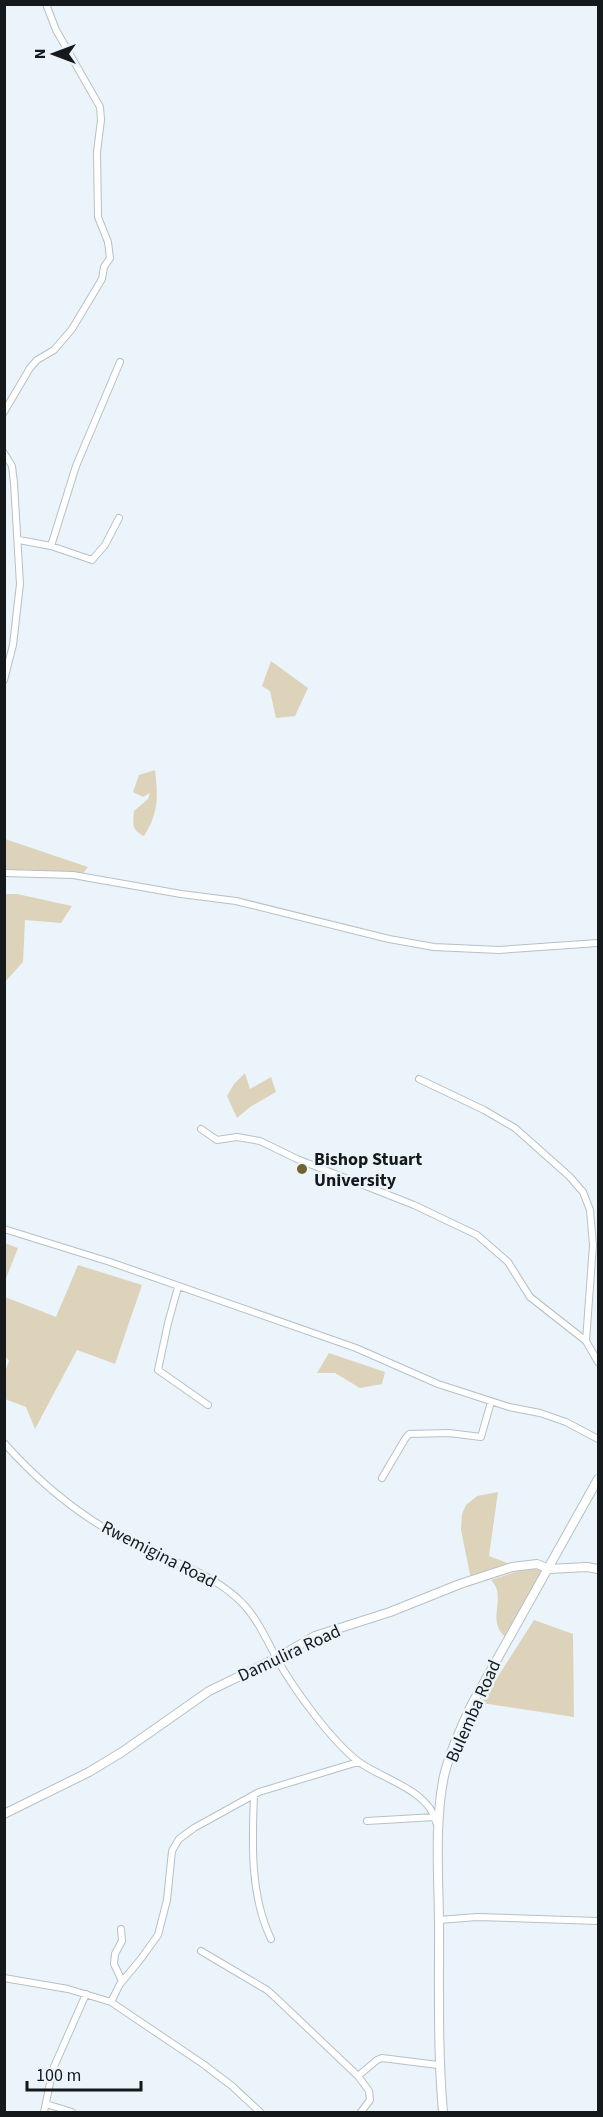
<svg xmlns="http://www.w3.org/2000/svg" width="603" height="2117" viewBox="0 0 603 2117" font-family="'Source Sans 3',sans-serif">
	<style>
		.green { fill: #ddd3bb }
		.lines { fill: none; stroke-linecap: round; stroke-linejoin: round }
		.minor-casing { stroke: #b6c0c5; stroke-width: 8 }
		.tertiary-casing { stroke: #b6c0c5; stroke-width: 10 }
		.secondary-casing { stroke: #b6c0c5; stroke-width: 10 }
		.minor { stroke: #fff; stroke-width: 6 }
		.tertiary { stroke: #fff; stroke-width: 8 }
		.secondary { stroke: #fff; stroke-width: 8 }
		.poi-dot { fill: #75602f; stroke: #eaf4fa; stroke-width: 2 }
		.labels { text-anchor: middle; stroke-width: 5; stroke-linejoin: round; paint-order: stroke }
		.poi-label { font-size: 18px; font-weight: bold; fill: #15191b; stroke: #eaf4fa; text-anchor: start }
		.street-label { font-size: 18px; fill: #15191b; stroke: #eaf4fa }
	</style>
	<rect width="100%" height="100%" fill="#eaf4fa"/>
	<path class="green" d="M271,661L308,688L295,716L276,718L270,691L262,686Z
		M155,770C158,796 159,813 144,836C131,830 133,824 134,811L148,799L150,793L143,797L133,792L139,775Z
		M5,839L88,867L81,876L5,875Z
		M5,894H17L72,906L61,923L25,920L23,962L5,982Z
		M245,1073L250,1089L271,1077L276,1092L250,1107L237,1118L227,1096L234,1084Z
		M5,1243L18,1248L5,1281Z
		M78,1265L142,1285L115,1364L77,1350L35,1429L26,1407L5,1399V1372L9,1361L5,1356V1297L56,1317Z
		M329,1353L385,1372L382,1384L360,1388L335,1373H317Z
		M498,1492L489,1556L513,1565L471,1579L461,1530L462,1514L466,1505L477,1496Z
		M535,1569L546,1571L508,1639C483,1621 509,1599 491,1580L518,1571Z
		M534,1620L573,1634L574,1717L481,1703Z"/>
	<g class="lines">
		<defs>
			<path id="minor" d="M4,412L30,368L37,360L54,350L72,329L102,279L104,267L110,258L108,242L98,217L97,152L101,120L100,107L56,30L46,4
				M4,453L12,466L14,483L20,584L13,645L4,680
				M19,540L51,546L76,466L120,362
				M51,546L92,560L105,545L119,518
				M4,873L73,875L181,894L236,901L389,939L434,947L499,950L598,943
				M419,1079L484,1110L515,1128L569,1176L583,1192L590,1210L593,1245L586,1341
				M201,1129L217,1140L237,1137L260,1141L297,1159L414,1205L477,1235L508,1262L530,1297L586,1341L598,1362
				M4,1229L110,1262L356,1348L438,1384L509,1407L540,1413L566,1422L598,1439
				M178,1287L168,1323L158,1370L208,1405
				M4,1443C37,1480 76,1513 120,1537C159,1558 204,1568 237,1598C256,1615 265,1637 277,1659C293,1688 332,1742 359,1762C382,1779 429,1790 436,1822
				M382,1478L405,1439L409,1434L449,1433L481,1437L491,1402
				M254,1795C252,1843 250,1895 271,1939
				M367,1821L435,1817
				M439,1920L477,1917L598,1921
				M121,1929L122,1941L115,1954L114,1964L122,1981
				M201,1951L267,1990L277,1999L358,2076L369,2091L370,2100L361,2112
				M4,1978L68,1989L111,2002L203,2064L232,2086L260,2112
				M111,2002L120,1984L140,1960L158,1935L167,1900L172,1851L179,1839L194,1828L259,1792L358,1762
				M358,2076L377,2060L382,2058L438,2065
				M46,2104L72,2112
				M44,2112L53,2069L86,1994"/>
			<path id="tertiary" d="M4,1814L89,1772L122,1752L209,1691L277,1658L315,1636L390,1612L460,1584L512,1567L537,1564L549,1569L587,1567L598,1569"/>
			<path id="secondary" d="M443,2112C438,2056 439,2001 439,1944C440,1889 433,1830 444,1776C450,1751 461,1727 472,1704L598,1479"/>
		</defs>
		<use href="#minor" class="minor-casing"/>
		<use href="#tertiary" class="tertiary-casing"/>
		<use href="#secondary" class="secondary-casing"/>
		<use href="#minor" class="minor"/>
		<use href="#tertiary" class="tertiary"/>
		<use href="#secondary" class="secondary"/>
	</g>
	<circle class="poi-dot" cx="302" cy="1169" r="6"/>
	<g class="labels">
		<g class="poi-label">
			<text x="314" y="1165">Bishop Stuart<tspan x="314" dy="21">University</tspan></text>
		</g>
		<g class="street-label">
			<text transform="translate(159 1554) rotate(27)" y="6">Rwemigina Road</text>
			<text transform="translate(289 1653) rotate(-25)" y="6">Damulira Road</text>
			<text transform="translate(473 1711) rotate(-66)" y="6">Bulemba Road</text>
		</g>
	</g>
	<rect width="603" height="2117" fill="none" stroke="#15191b" stroke-width="12"/>
	<g transform="translate(54 54) rotate(270)" stroke="#eaf4fa" stroke-width="4.5" paint-order="stroke">
	<path d="M0-4.5L10 22L0 15L-10 22Z" fill="#15191b"/>
	<text y="-9" font-size="16" font-weight="bold" text-anchor="middle" fill="#15191b">N</text>
	</g>
	<path d="M27 2081v9h114v-9" fill="none" stroke="#15191b" stroke-width="3"/>
	<text x="36" y="2081" font-size="18" fill="#15191b" stroke="#eaf4fa" stroke-width="4.5" paint-order="stroke">100 m</text>
</svg>
